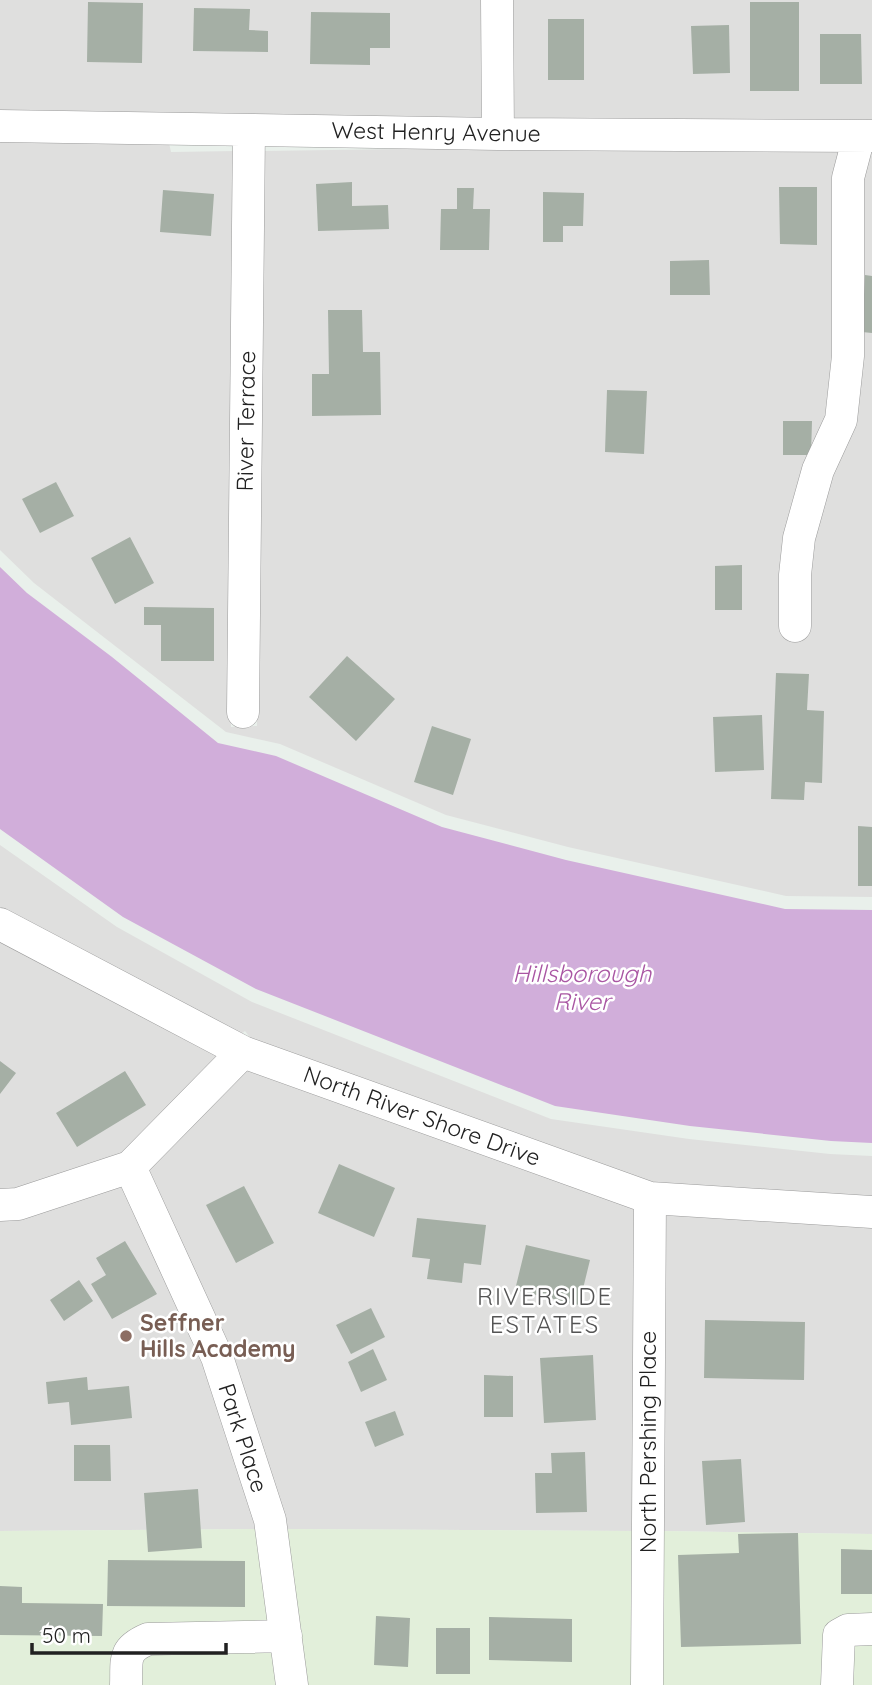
<svg xmlns="http://www.w3.org/2000/svg" width="872" height="1685" viewBox="0 0 872 1685" font-family="Quicksand,sans-serif">
	<style>
		.residential { fill: #dfdfde }
		.commercial { fill: #e2efda }
		.water { fill: #d1aeda }
		.building { fill: #a5afa5 }
		.lines { fill: none; stroke-linecap: round; stroke-linejoin: round }
		.minor-casing { stroke: #9b9b9b; stroke-width: 33 }
		.minor { stroke: #fff; stroke-width: 32 }
		.education-dot { fill: #8d6e63; stroke: #fff; stroke-width: 2.5 }
		.labels { text-anchor: middle; stroke-width: 5; stroke-linejoin: round; paint-order: stroke }
		.street-label { font-size: 23px; fill: #212121; stroke: #fff }
		.education-label { font-size: 23px; font-weight: bold; fill: #785e54; stroke: #fff; text-anchor: start }
		.water-label { font-size: 24px; font-style: italic; fill: #a956a3; stroke: #fff }
		.neighbourhood-label { font-size: 24px; letter-spacing: 2px; fill: #545454; stroke: #fff }
	</style>
	<rect width="100%" height="100%" fill="#e9f0eb"/>
	<path class="residential" d="M0,0H484L485,119L0,111Z
		M511,0H872V121L512,119Z
		M0,141L169,143L171,152L236,151L231,727L257,726L262,151L469,148L872,151V897L786,896L568,847L446,815L280,744L226,732L34,583L0,550Z
		M0,845L117,927L252,1002L551,1119L689,1139L830,1154L872,1156V1197L652,1183L251,1039L245,1031L241,1034L0,907Z
		M0,941L219,1056L123,1153L16,1189H0Z
		M246,1068L636,1209L635,1531L285,1529L146,1170Z
		M123,1185L205,1363L258,1529L0,1531V1220Z
		M663,1214L872,1227V1534L661,1531Z"/>
	<path class="commercial" d="M258,1529L279,1685H0V1531Z
		M285,1529L635,1531L634,1685H306Z
		M661,1531L872,1534V1685H661Z"/>
	<path class="water" d="M0,567L27,593L112,657L218,743L276,756L442,827L566,860L785,909L872,910V1143L831,1141L690,1126L555,1106L256,989L123,917L0,829Z"/>
	<path class="building" d="M88,2L143,3L142,63L87,62Z
		M750,2H799V91H750Z
		M194,8L250,9L249,30L268,31V52L193,51Z
		M311,12L390,13V48H370V65L310,64Z
		M548,19H584V80H548Z
		M729,25L730,73L693,74L691,26Z
		M820,34H861L862,84H820Z
		M352,182V206L388,205L389,229L318,231L316,184Z
		M779,187H817V245L780,244Z
		M457,188H474L473,209H490L489,250H440L441,209H457Z
		M163,190L214,194L211,236L160,232Z
		M543,192L584,193L583,226H563V242H543Z
		M709,260L710,295H670V261Z
		M865,275L872,276V333L862,332Z
		M328,310H362L363,352H380L381,415L312,416V374H329Z
		M607,390L647,391L644,454L605,452Z
		M783,421H812L811,455H783Z
		M56,482L74,516L40,533L22,499Z
		M130,537L154,583L115,604L91,558Z
		M742,565V610H715V566Z
		M144,607L214,608V661H161V625H144Z
		M347,656L395,699L356,741L309,697Z
		M776,673L809,674L807,710L824,711L822,783L805,782L804,800L771,799Z
		M762,715L764,770L715,772L713,717Z
		M432,726L471,739L453,795L414,782Z
		M858,826L872,827V886H858Z
		M0,1061L16,1073L0,1094Z
		M125,1071L146,1105L77,1147L56,1113Z
		M339,1164L395,1188L374,1237L318,1213Z
		M244,1186L274,1243L236,1263L206,1205Z
		M417,1218L486,1225L481,1265L464,1263L462,1283L427,1279L430,1259L412,1257Z
		M125,1241L157,1294L112,1319L91,1284L106,1275L96,1258Z
		M526,1245L590,1260L579,1305L515,1290Z
		M79,1280L93,1301L64,1321L50,1300Z
		M371,1308L385,1337L351,1354L336,1325Z
		M705,1320L805,1322L804,1380L704,1378Z
		M373,1349L387,1380L361,1392L348,1362Z
		M593,1355L596,1420L544,1423L540,1358Z
		M484,1375L513,1376V1417H484Z
		M87,1377L88,1390L129,1386L132,1418L71,1425L69,1402L48,1404L46,1382Z
		M395,1411L404,1435L375,1447L365,1422Z
		M74,1445H110L111,1481H74Z
		M585,1452L587,1512L536,1513L535,1473H552L551,1453Z
		M741,1459L745,1522L706,1525L702,1461Z
		M198,1489L202,1548L148,1552L144,1493Z
		M798,1533L801,1644L681,1647L678,1555L739,1553L738,1534Z
		M841,1549L872,1550V1594H841Z
		M108,1560L245,1561V1607L107,1606Z
		M0,1586L22,1587V1603L103,1604L102,1636L0,1635Z
		M376,1616L410,1618L408,1667L374,1665Z
		M489,1617L572,1619V1662L489,1660Z
		M436,1628H470V1674H436Z"/>
	<g class="lines">
		<defs>
			<path id="minor" d="M497,0L498,134
				M0,126L498,134L872,136
				M795,626V575L799,538L818,470L841,420L848,356V178L859,136
				M243,712L249,130
				M0,924L243,1052L650,1198L872,1212
				M130,1167L217,1357L270,1520L292,1685
				M0,1205L18,1204L130,1167L243,1052
				M126,1685C127,1660 122,1650 148,1639L286,1636
				M647,1685L650,1198
				M837,1685L839,1635L848,1630L872,1629"/>
		</defs>
		<use href="#minor" class="minor-casing"/>
		<use href="#minor" class="minor"/>
	</g>
	<circle class="education-dot" cx="126" cy="1336" r="7"/>
	<g class="labels">
		<g class="street-label">
			<text transform="translate(436 132) rotate(1)" y="8">West Henry Avenue</text>
			<text transform="translate(246 421) rotate(-89)" y="8">River Terrace</text>
			<text transform="translate(422 1116) rotate(20)" y="8">North River Shore Drive</text>
			<text transform="translate(243 1438) rotate(72)" y="8">Park Place</text>
			<text transform="translate(648 1442) rotate(-90)" y="8">North Pershing Place</text>
		</g>
		<g class="education-label">
			<text x="140" y="1331">Seffner<tspan x="140" dy="26">Hills Academy</tspan></text>
		</g>
		<g class="water-label">
			<text x="582" y="982">Hillsborough<tspan x="582" dy="28">River</tspan></text>
		</g>
		<g class="neighbourhood-label">
			<text x="545" y="1305">RIVERSIDE<tspan x="545" dy="28">ESTATES</tspan></text>
		</g>
	</g>
	<path d="M32 1643v10h194v-10" fill="none" stroke="#212121" stroke-width="3.5"/>
	<text x="42" y="1643" font-size="21" fill="#212121" stroke="#ffffff" stroke-width="5" paint-order="stroke">50 m</text>
</svg>
